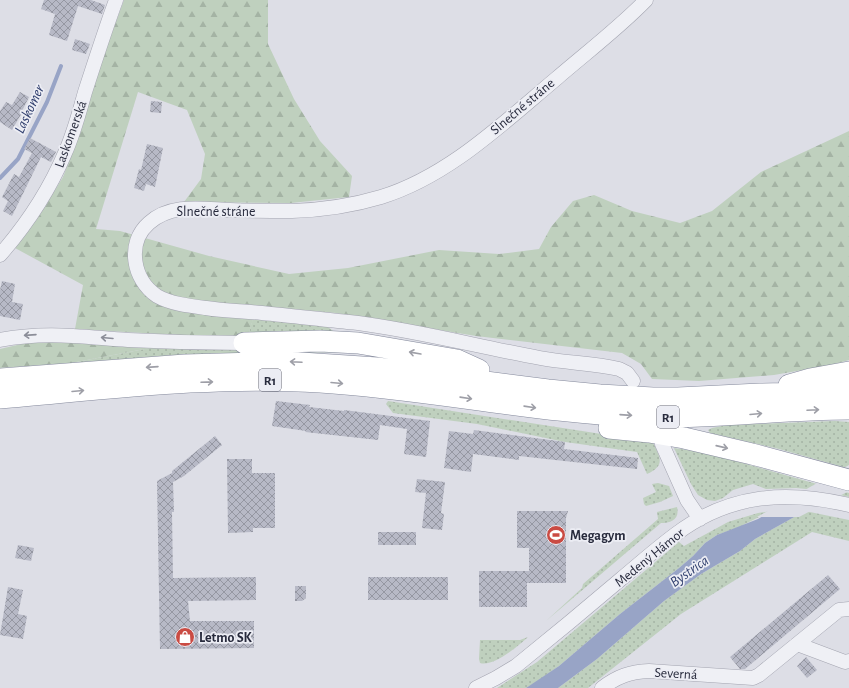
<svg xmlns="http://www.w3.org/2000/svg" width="849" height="688" viewBox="0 0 849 688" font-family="'Alegreya Sans',sans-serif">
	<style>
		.grass { fill: url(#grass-dots) }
		.forest { fill: url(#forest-firs) }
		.water { fill: #98a4c6 }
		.pier { fill: #dddee6 }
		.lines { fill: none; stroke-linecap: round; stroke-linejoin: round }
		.stream { stroke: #98a4c6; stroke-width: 4 }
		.building { fill: url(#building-cross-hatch) }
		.minor-casing { stroke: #a3a4b0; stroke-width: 15 }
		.highway-casing { stroke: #84899c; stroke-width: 22 }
		.minor { stroke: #eff0f5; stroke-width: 14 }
		.highway { stroke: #fff; stroke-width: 21 }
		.oneway { stroke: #8b8d98 }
		.oneway2 { stroke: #9e9fa7 }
		.labels { text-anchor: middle; stroke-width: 3.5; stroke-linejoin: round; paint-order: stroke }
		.shield { fill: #ecedf4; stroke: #626473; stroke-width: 1 }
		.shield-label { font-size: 13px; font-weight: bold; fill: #272a3c }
		.street-label { font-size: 14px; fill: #272a3c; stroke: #ecedf4 }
		.poi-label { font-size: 14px; font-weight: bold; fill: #272a3c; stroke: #ecedf4; text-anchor: start }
		.water-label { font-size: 15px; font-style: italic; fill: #32406f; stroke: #ecedf4 }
	</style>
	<defs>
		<pattern id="grass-dots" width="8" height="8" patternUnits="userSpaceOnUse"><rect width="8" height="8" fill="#bfd0be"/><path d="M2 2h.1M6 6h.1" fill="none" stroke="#a4b3a4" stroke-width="1.8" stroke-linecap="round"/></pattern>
		<pattern id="forest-firs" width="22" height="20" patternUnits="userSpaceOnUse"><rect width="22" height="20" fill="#bfd0be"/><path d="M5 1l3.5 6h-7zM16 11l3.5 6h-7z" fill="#a4b3a4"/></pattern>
		<pattern id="building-cross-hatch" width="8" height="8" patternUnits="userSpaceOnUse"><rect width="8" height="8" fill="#b7b9c6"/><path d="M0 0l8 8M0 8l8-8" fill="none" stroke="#9597a2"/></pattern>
	</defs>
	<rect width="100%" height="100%" fill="#dddee6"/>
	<path class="grass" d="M253,318L328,327L333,331L258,332L248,336Z
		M150,348L210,350L311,349L354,352L189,354L71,363Z
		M388,401L653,442C660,458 666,465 647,474L637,452L565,442L477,424L393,413L386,404Z
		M835,421L849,422V467L847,468L779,449L710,433L708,430L712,428L727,425Z
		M674,448L707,453L849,493V497L818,490L796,488L766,489L753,484L733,490L723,498L715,501L707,500L698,495L691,484Z
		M658,483L669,486L673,496L660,502L646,506L644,504L643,498L656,492L652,484Z
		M677,507C680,519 671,523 661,523L546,621L582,588L583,584L658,519L657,512Z
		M771,511L739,527L717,535L705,543L693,556L679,568L620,614L559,666L535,683L526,688H497L537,662L679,542L684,546L728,522L758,513Z
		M805,511L849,520V541L812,532L681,614L588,688H558L597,659L664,601L701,574L740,551L755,539Z
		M528,637C518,646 494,667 480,663L479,659L480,640H520Z"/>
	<path class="forest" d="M124,0H268V44L294,99L320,141L352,176L349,197L291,203L184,202L201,179L205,154L187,110L138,92L96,229L120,231L209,256L289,274L348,268L439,250L499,254L539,249L551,227L573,201L594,195L632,211L680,223L712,211L761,172L849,131V360L831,365L774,375L699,381L652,379L641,364L622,353L476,336L336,313L257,306L248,336H194L75,329L83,285L15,248L37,219L63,177L81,130L100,65Z
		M64,341L150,348L71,363L0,368V349L30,342Z"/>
	<path class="water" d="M849,467L805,511L755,539L740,551L701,574L664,601L597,659L558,688H526L559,666L620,614L679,568L693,556L705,543L717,535L758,519Z"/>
	<path class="pier" d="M849,465V491L799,517H757Z"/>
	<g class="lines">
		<path class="stream" d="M0,178L18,159L47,102L61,66"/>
	</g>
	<path class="building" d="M44,0H91L105,5L102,14L78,6L67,41L49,35L55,14L41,9Z
		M75,39L90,44L86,54L72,50Z
		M20,92L29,97L22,111H23L12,130L0,122V111L6,102L12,105Z
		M151,101L162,102L161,113L150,112Z
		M30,138L56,152L51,162L41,157L12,216L3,211L8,201L2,197L14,174L19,177L32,153L24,149Z
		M147,144L163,148L155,187L146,184L144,191L134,188L139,169L141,170Z
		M2,281L15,284L12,302L23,304L20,320L0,316V290Z
		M276,401L310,405L309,407L344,411V410L430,421L426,457L404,454L407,429L380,425L378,440L305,432L306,431L272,426Z
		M474,430L565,442L564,449L638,458L637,469L519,456V460L473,454L471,472L444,468L449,431L473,434Z
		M215,436L222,445L184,476L173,482L174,512H172L173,578L256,577V600L188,601L190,621H254V648L160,649L157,481L172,473V471Z
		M227,459H252V473H275V528H253V532L228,533Z
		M417,479L445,482L441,513L444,514L442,530L422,528L426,493L415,492Z
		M517,511H568L566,518V583H527V607H479V571H529V548H517Z
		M378,532H416V545H378Z
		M18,545L34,548L31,561L15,558Z
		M828,575L840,589L745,669H740L730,657Z
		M368,577H448V600H368Z
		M295,586H306V598L302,601H295Z
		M8,587L23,590L18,614L27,616L23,639L0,635Z
		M806,657L817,670L807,678L797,666Z"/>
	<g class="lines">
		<defs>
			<path id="minor" d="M0,255C27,224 49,191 65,153C74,133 79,113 85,92C95,61 105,30 116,0
				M0,340C46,331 82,337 128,340C167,342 205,343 244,343
				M633,381L627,373L619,369C593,363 566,363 540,358C480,347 419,331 358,323C326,320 294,316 262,313C244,311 225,311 206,308C190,306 171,304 157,296C133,280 126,243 149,223C171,203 202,209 230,210C250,211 271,211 292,211C322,210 351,206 381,197C449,176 503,123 557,78C586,53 620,27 646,0
				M662,444L687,500L700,519
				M797,644L845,662L849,661
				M476,688L496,678L516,666C552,637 587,608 621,579C639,564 657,548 676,534C729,494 786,490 849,505
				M602,688C618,676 630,672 649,671L753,678L759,675L839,610L849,609"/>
			<path id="highway" d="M244,343L320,341L358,343L457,360L479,370
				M0,379L185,365L286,362L377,368L548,390L600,395L653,398H678L760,394L849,392
				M789,385L810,379L849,372
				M0,398C106,389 214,375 320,382C432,389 541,414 652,417C718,418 783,409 849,409
				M609,428L649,432L684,438L752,454L849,480"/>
		</defs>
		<use href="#minor" class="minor-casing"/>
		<use href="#highway" class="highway-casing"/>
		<use href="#minor" class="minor"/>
		<use href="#highway" class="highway"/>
	</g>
	<defs><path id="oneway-shaft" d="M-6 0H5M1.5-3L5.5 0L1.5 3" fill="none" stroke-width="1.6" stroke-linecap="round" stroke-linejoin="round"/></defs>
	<g class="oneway">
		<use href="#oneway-shaft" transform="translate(30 335) rotate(176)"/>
		<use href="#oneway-shaft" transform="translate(107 338) rotate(-175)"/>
	</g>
	<g class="oneway2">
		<use href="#oneway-shaft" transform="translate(415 353) rotate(-170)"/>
		<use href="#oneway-shaft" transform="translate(296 362) rotate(-177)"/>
		<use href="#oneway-shaft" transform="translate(152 367) rotate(176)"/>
		<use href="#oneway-shaft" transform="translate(207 382) rotate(-2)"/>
		<use href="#oneway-shaft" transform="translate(337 383) rotate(5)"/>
		<use href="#oneway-shaft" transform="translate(78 391) rotate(-5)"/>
		<use href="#oneway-shaft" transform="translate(466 398) rotate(8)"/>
		<use href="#oneway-shaft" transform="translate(530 407) rotate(8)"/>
		<use href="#oneway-shaft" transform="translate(813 410) rotate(-3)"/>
		<use href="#oneway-shaft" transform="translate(756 414) rotate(-5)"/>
		<use href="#oneway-shaft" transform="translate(626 415) rotate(4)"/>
		<use href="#oneway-shaft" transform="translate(722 447) rotate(13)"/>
	</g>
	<defs>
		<symbol id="stadium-disc" viewBox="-11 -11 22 22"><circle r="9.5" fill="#ca4b43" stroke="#ecedf4"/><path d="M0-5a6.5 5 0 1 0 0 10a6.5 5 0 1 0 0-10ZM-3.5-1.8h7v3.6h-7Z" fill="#fff"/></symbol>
		<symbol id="shop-disc" viewBox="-11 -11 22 22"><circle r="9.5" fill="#ca4b43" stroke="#ecedf4"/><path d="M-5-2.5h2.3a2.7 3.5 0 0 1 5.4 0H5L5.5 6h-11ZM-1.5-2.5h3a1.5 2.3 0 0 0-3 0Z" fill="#fff"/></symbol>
	</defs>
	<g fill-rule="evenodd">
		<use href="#stadium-disc" x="545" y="524" width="22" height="22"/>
		<use href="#shop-disc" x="174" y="626" width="22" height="22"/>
	</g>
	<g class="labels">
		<g class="shield">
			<rect x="259" y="369" width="22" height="22" rx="3"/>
			<rect x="657" y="406" width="22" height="22" rx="3"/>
		</g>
		<g class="shield-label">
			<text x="270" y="385">R1</text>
			<text x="668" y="422">R1</text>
		</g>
		<g class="street-label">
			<text transform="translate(522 106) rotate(-40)" y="5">Slnečné stráne</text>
			<text transform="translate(70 134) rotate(-70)" y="5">Laskomerská</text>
			<text x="216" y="216">Slnečné stráne</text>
			<text transform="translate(649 557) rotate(-39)" y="5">Medený Hámor</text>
			<text transform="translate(676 673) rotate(3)" y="5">Severná</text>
		</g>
		<g class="poi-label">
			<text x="570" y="540">Megagym</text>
			<text x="199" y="642">Letmo SK</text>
		</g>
		<g class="water-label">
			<text transform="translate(29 109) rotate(-65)" y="5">Laskomer</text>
			<text transform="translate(689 571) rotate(-35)" y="5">Bystrica</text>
		</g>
	</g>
</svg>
